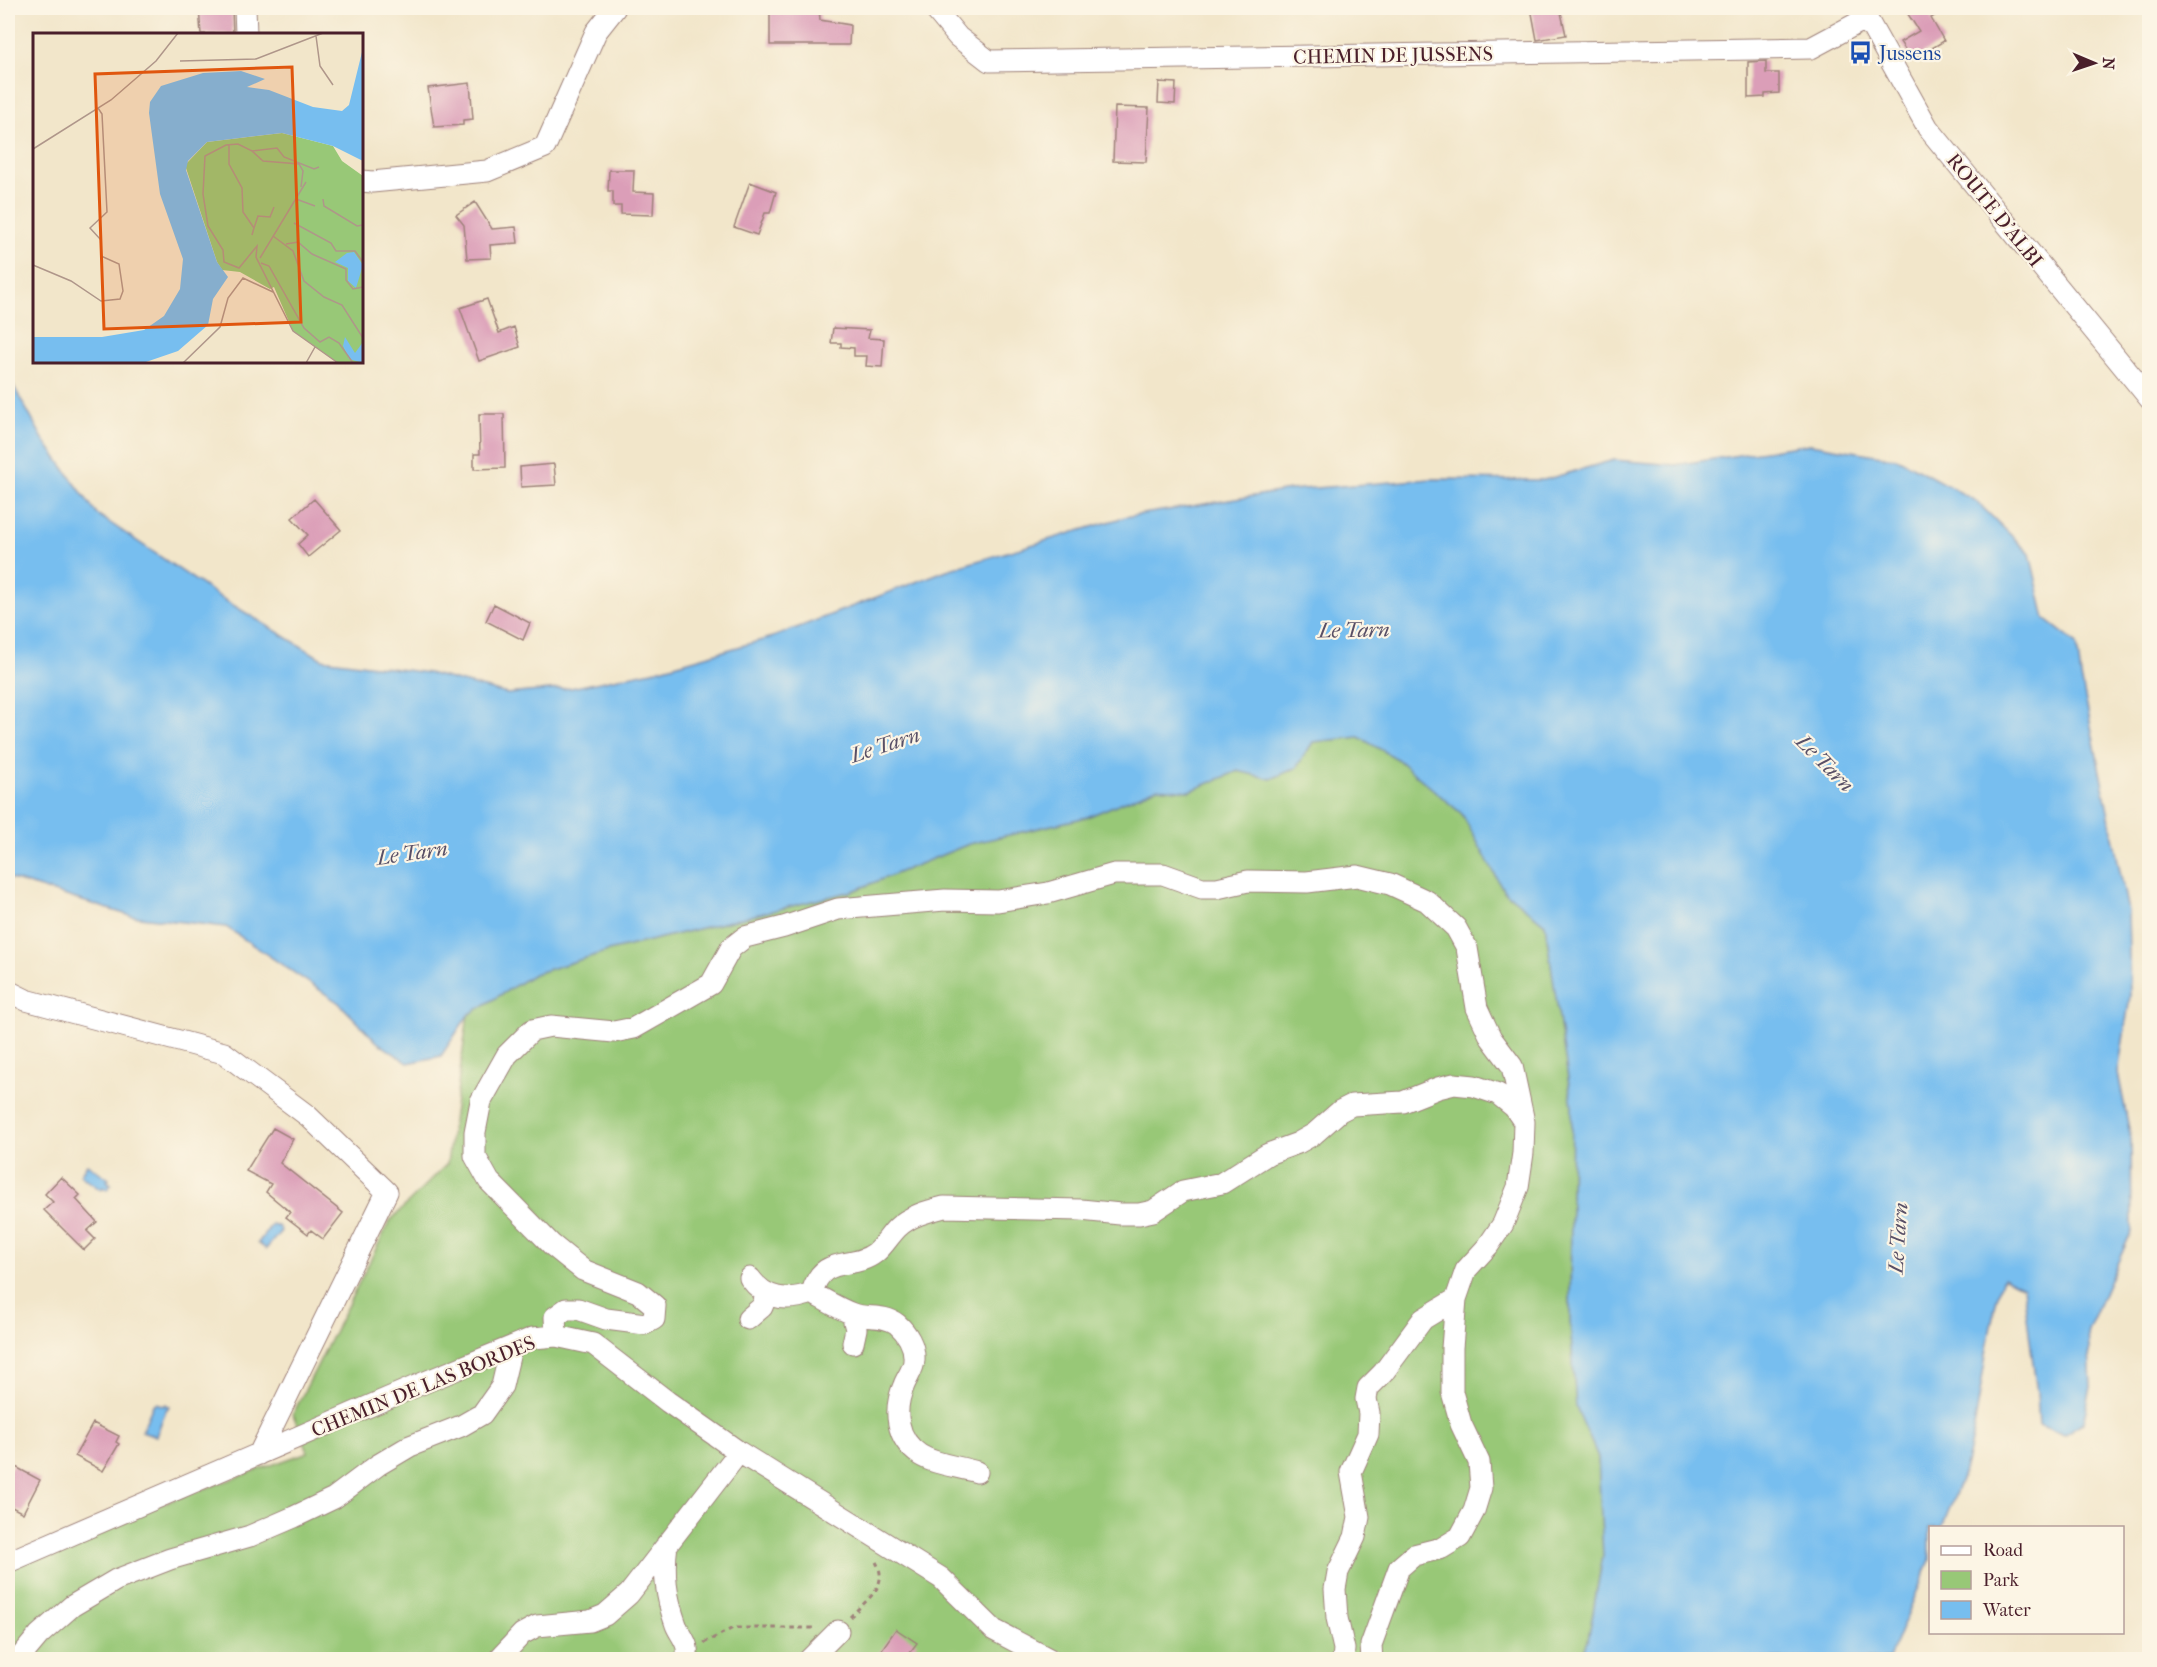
<svg xmlns="http://www.w3.org/2000/svg" width="2157" height="1667" viewBox="0 0 2157 1667" font-family="'IM FELL French Canon',serif">
	<style>
		.green { fill: #98c877; stroke: #717451; stroke-width: 1.5 }
		.water { fill: #77beef; stroke: #606e8d; stroke-width: 1.5 }
		.building { fill: #db9eb8 }
		.lines { fill: none; stroke-linecap: round; stroke-linejoin: round }
		.minor-casing { stroke: #9e827a; stroke-width: 23 }
		.path { stroke: #9e827a; stroke-width: 3; stroke-dasharray: 4.5 4.5; stroke-linecap: butt }
		.minor { stroke: #fff; stroke-width: 21 }
		.labels { text-anchor: middle; stroke-width: 4.5; stroke-linejoin: round; paint-order: stroke }
		.transit-label { font-size: 20px; fill: #164399; stroke: #fcf5e5; text-anchor: start }
		.street-label { font-size: 20px; fill: #4a1f2b; stroke: #fcf5e5 }
		.water-label { font-size: 21px; font-style: italic; fill: #584f66; stroke: #fcf5e5 }
		.inset-road { fill: none; stroke: #af968a; stroke-width: 1.5 }
		.view { fill: #e0560e; fill-opacity: 0.15; stroke: #e0560e; stroke-width: 3 }
		.inset-edge { fill: none; stroke: #4a1f2b; stroke-width: 3 }
	</style>
	<rect width="100%" height="100%" fill="#fcf5e5"/>
	<filter id="ink" filterUnits="userSpaceOnUse"><feTurbulence type="fractalNoise" baseFrequency=".0167" numOctaves="2"/><feDisplacementMap in="SourceGraphic" scale="12" xChannelSelector="R" yChannelSelector="G"/><feConvolveMatrix kernelMatrix="1 2 1 2 8 2 1 2 1" color-interpolation-filters="sRGB"/></filter>
	<filter id="wash" filterUnits="userSpaceOnUse"><feTurbulence type="fractalNoise" baseFrequency=".008" numOctaves="4" result="noise"/><feDisplacementMap in="SourceGraphic" scale="24" xChannelSelector="R" yChannelSelector="G"/><feGaussianBlur stdDeviation="1.35" result="paint"/><feColorMatrix in="noise" values="0 0 0 0 0 0 0 0 0 0 0 0 0 0 0 0 0 1.4 0 .05"/><feComposite in="paint" operator="in"/></filter>
	<g filter="url(#wash)">
		<rect width="100%" height="100%" fill="#f2e6ca"/>
		<path class="green" d="M1359,737L1396,758L1462,814L1504,891L1545,924L1572,1105L1570,1320L1576,1406L1598,1457L1603,1556L1588,1641L1581,1659H8V1562L49,1544L308,1452L293,1414L390,1221L447,1164L468,1015L534,974L608,951L853,891L969,844L1087,817L1157,788L1190,791L1238,771L1271,779L1296,768L1313,742Z"/>
		<path class="water" d="M8,376L43,439L97,514L223,599L322,659L428,673L507,694L571,688L657,670L773,637L947,570L1125,517L1290,490L1431,479L1544,480L1614,460L1675,465L1810,444L1899,459L1976,501L2030,554L2045,619L2077,644L2081,677L2128,911L2130,996L2118,1073L2131,1139L2132,1230L2088,1330L2091,1387L2083,1423L2064,1435L2039,1425L2037,1393L2023,1287L2003,1277C1984,1338 1982,1405 1965,1467C1959,1487 1950,1507 1942,1527L1930,1528V1560L1889,1659H1581L1588,1641L1603,1556L1598,1457L1576,1407L1570,1320L1572,1105L1545,924L1504,891L1462,814L1396,758L1359,737L1313,742L1296,768L1271,779L1238,771L1190,791L1157,788L1087,817L969,844L853,891L608,951L534,974L468,1015L441,1056L408,1063L377,1042L339,1003L226,927L131,916L8,878Z
			M87,1164L109,1179L107,1181L111,1184L107,1190L103,1187L101,1190L80,1175Z
			M272,1224L278,1226L281,1231L266,1249L258,1243Z
			M156,1403L164,1406L166,1404L169,1407L166,1410L156,1436L142,1431L153,1405Z"/>
		<g id="blocks">
			<path class="building" d="M199,8H232L233,34H201Z
				M779,8H819L820,20L850,25L849,45H770V12H779Z
				M1531,8H1560L1566,35L1537,40Z
				M1904,8H1947L1931,18L1944,41L1912,60L1900,42L1919,31Z
				M1766,61V73H1779V93L1765,94V97L1748,98V62Z
				M1159,82L1176,83L1175,104L1158,103Z
				M470,83L473,119L463,120V125L434,127L428,88Z
				M1115,107L1149,108L1146,162L1113,161Z
				M609,170H634L633,192L654,193L653,215L621,214V206H613V191H608Z
				M750,182L776,192L770,213H765L757,235L734,227Z
				M475,202L492,229L516,227L518,243L490,245L491,258L467,259L464,225L456,215Z
				M487,299L499,333L514,327L520,347L479,361L460,308Z
				M833,328L870,330L868,338L884,339L882,367L866,366L867,356H854V348L841,347V343H831Z
				M479,414H504L505,468L474,469V454H480Z
				M554,464L556,485L521,487L520,467Z
				M314,499L341,530L308,557L298,544L308,535L292,518Z
				M494,604L530,623L523,640L486,621Z
				M273,1128L293,1139L280,1163L343,1213L323,1239L311,1230L308,1234L286,1217L290,1212L266,1192L271,1184L246,1171Z
				M61,1177L80,1195L76,1199L97,1222L87,1231L95,1239L84,1250L44,1210L53,1202L45,1194Z
				M93,1423L119,1436L116,1442L119,1444L103,1471L75,1456Z
				M12,1465L40,1480L23,1513L8,1505V1472Z
				M896,1629L917,1643L905,1659H875Z"/>
		</g>
	</g>
	<g filter="url(#ink)">
		<use href="#blocks" fill-opacity="0" stroke="#9e827a" stroke-width="1.5"/>
		<g class="lines">
			<defs>
				<path id="minor" d="M245,8L246,34
					M934,8L958,37L989,61L1811,48L1867,18
					M1861,8L1928,128L2150,399
					M362,181L372,182L487,171L545,147L596,32L615,8
					M8,991L26,1000L224,1053L308,1116L387,1192L259,1454
					M750,1278C766,1300 787,1302 812,1293C822,1253 852,1271 875,1253C884,1246 889,1236 897,1228C909,1216 928,1211 944,1207L1081,1210L1120,1214H1139L1153,1211L1183,1191L1222,1183L1268,1154L1298,1143L1314,1134L1340,1111L1352,1105L1403,1102L1438,1088L1454,1084L1474,1086L1498,1094L1514,1107L1522,1119
					M812,1293C825,1300 839,1309 853,1314C867,1319 884,1314 897,1324C907,1333 915,1346 914,1360C914,1369 907,1377 904,1385C893,1410 896,1439 920,1455C936,1465 958,1466 977,1472
					M852,1314L856,1329L853,1343
					M748,1319L762,1307L767,1294
					M556,1336L555,1317L566,1309H578L606,1319L645,1324L654,1319L655,1306L638,1292L583,1270L552,1245L489,1181L475,1156V1132L481,1101L507,1055L532,1030L551,1026L614,1032L634,1028L711,984L731,948L745,937L784,927L838,909L945,900L998,901L1048,893L1114,874H1163L1202,888H1217L1248,881L1307,882L1357,876L1390,884L1427,901L1456,928L1467,948L1477,1008L1491,1038L1512,1066L1524,1122L1523,1153L1518,1187L1503,1224L1488,1246L1466,1270L1456,1299L1452,1348V1392L1461,1424L1479,1462L1481,1488L1474,1511L1460,1537L1442,1548L1414,1555L1399,1568L1371,1645L1372,1660
					M667,1544C663,1573 666,1597 676,1625C681,1637 692,1646 685,1660
					M8,1562L423,1383L533,1338L556,1336L593,1344L668,1402L739,1452L941,1578L994,1630L1051,1660
					M18,1660L39,1635L72,1606L116,1580L170,1559L250,1536L294,1517L334,1498L378,1465L410,1446L461,1426L482,1414L502,1386L511,1348
					M498,1660L522,1634L537,1626L590,1621L605,1615L629,1594L739,1452
					M809,1660L838,1631
					M1343,1660L1344,1649L1337,1618L1335,1589L1338,1572L1355,1537L1359,1517L1351,1472L1368,1434L1369,1413L1366,1399L1368,1388L1383,1373L1423,1319L1456,1299"/>
			</defs>
			<use href="#minor" class="minor-casing"/>
			<path class="path" d="M850,1617C866,1600 890,1586 876,1562
				M704,1643L733,1628H814"/>
			<use href="#minor" class="minor"/>
		</g>
	</g>
	<defs>
		<symbol id="bus-bare" viewBox="-9 -9 18 18"><path d="M-5-6H5V4H4V6H2V4H-2V6H-4V4H-5ZM-3.5-4V0h7V-4ZM-3.5 1.2v1.5H-2V1.2ZM2 1.2v1.5H3.5V1.2Z" fill="#1a4fb4" stroke="#fcf5e5" stroke-width="2.5" paint-order="stroke"/></symbol>
	</defs>
	<g fill-rule="evenodd">
		<use href="#bus-bare" x="1844" y="36" width="33" height="33"/>
	</g>
	<g class="labels">
		<g class="transit-label">
			<text x="1879" y="60">Jussens</text>
		</g>
		<g class="street-label">
			<text transform="translate(1393 55) rotate(-1)" y="7">CHEMIN DE JUSSENS</text>
			<text transform="translate(1995 210) rotate(51)" y="7">ROUTE D'ALBI</text>
			<text transform="translate(423 1386) rotate(-22)" y="7">CHEMIN DE LAS BORDES</text>
		</g>
		<g class="water-label">
			<text transform="translate(1354 630) rotate(-1)" y="7">Le Tarn</text>
			<text transform="translate(885 745) rotate(-18)" y="7">Le Tarn</text>
			<text transform="translate(1825 763) rotate(45)" y="7">Le Tarn</text>
			<text transform="translate(412 853) rotate(-8)" y="7">Le Tarn</text>
			<text transform="translate(1898 1238) rotate(-86)" y="7">Le Tarn</text>
		</g>
	</g>
	<g transform="translate(33 33)">
		<rect width="330" height="330" fill="#f2e6ca"/>
		<path d="M249,100L300,113L309,128L330,143V330H305L260,298L241,254L237,256L207,239L189,237L184,229L152,132L174,109Z" fill="#98c877"/>
		<path d="M330,15V128L300,113L249,100L174,109L155,128L153,137L184,229L195,244L180,266L175,292L145,318L110,330H0V304H69L111,297L131,283L147,256L150,226L127,161L116,80L117,69L128,53L170,40L208,38L232,46L214,54L236,57L280,74L309,78L316,72ZM321,219L330,232L323,255L315,248V235L302,229L314,220ZM312,304L322,320L330,309V330L316,326L310,313Z" fill="#77beef"/>
		<path class="inset-road" d="M283,3L287,33L300,52M147,28L223,26L290,0M196,112V131L209,155L210,179L221,195L219,202M0,116L78,67L123,28L145,0M219,118L230,128L266,131L270,138L268,154M286,134L281,136L251,124L244,115L219,118L205,111L193,112L172,123L170,161L175,193L190,217L191,229L206,235L224,213L223,224L260,298L305,330M263,166L282,173M290,166L291,173L324,193L330,192M261,190L298,210L303,218H322L330,229M221,195L225,183L237,184L241,174M240,203L260,218L271,248L291,264L309,272L330,305M253,211L265,209L279,221L313,236V247L320,256L330,254M227,225L273,149M228,230L236,233L271,295L287,309L296,304L306,310L320,330M0,232L38,248L68,268L87,266L90,258L86,231L68,223V207L57,195L74,179L69,81L65,75M150,330L187,294L195,265L210,245L240,259M273,330L282,314"/>
		<path class="view" d="M259,34L268,289L71,296L62,41Z"/>
		<rect width="330" height="330" class="inset-edge"/>
	</g>
	<rect width="2157" height="1667" fill="none" stroke="#fcf5e5" stroke-width="30"/>
	<rect x="1929" y="1526" width="195" height="108" fill="#fcf5e5" stroke="#b59f9b" stroke-width="1.5"/>
	<rect x="1941" y="1546" width="30" height="9" fill="#ffffff" stroke="#b59f9b" stroke-width="1.5"/>
	<text x="1983" y="1556" font-size="18" fill="#4a1f2b">Road</text>
	<rect x="1941" y="1571" width="30" height="18" fill="#98c877" stroke="#b59f9b" stroke-width="1.5"/>
	<text x="1983" y="1586" font-size="18" fill="#4a1f2b">Park</text>
	<rect x="1941" y="1601" width="30" height="18" fill="#77beef" stroke="#b59f9b" stroke-width="1.5"/>
	<text x="1983" y="1616" font-size="18" fill="#4a1f2b">Water</text>
	<g transform="translate(2094 63) rotate(92)" stroke="#fcf5e5" stroke-width="4.5" paint-order="stroke">
	<path d="M0-4.5L10 22L0 15L-10 22Z" fill="#4a1f2b"/>
	<text y="-9" font-size="16" font-weight="bold" text-anchor="middle" fill="#4a1f2b">N</text>
	</g>
</svg>
